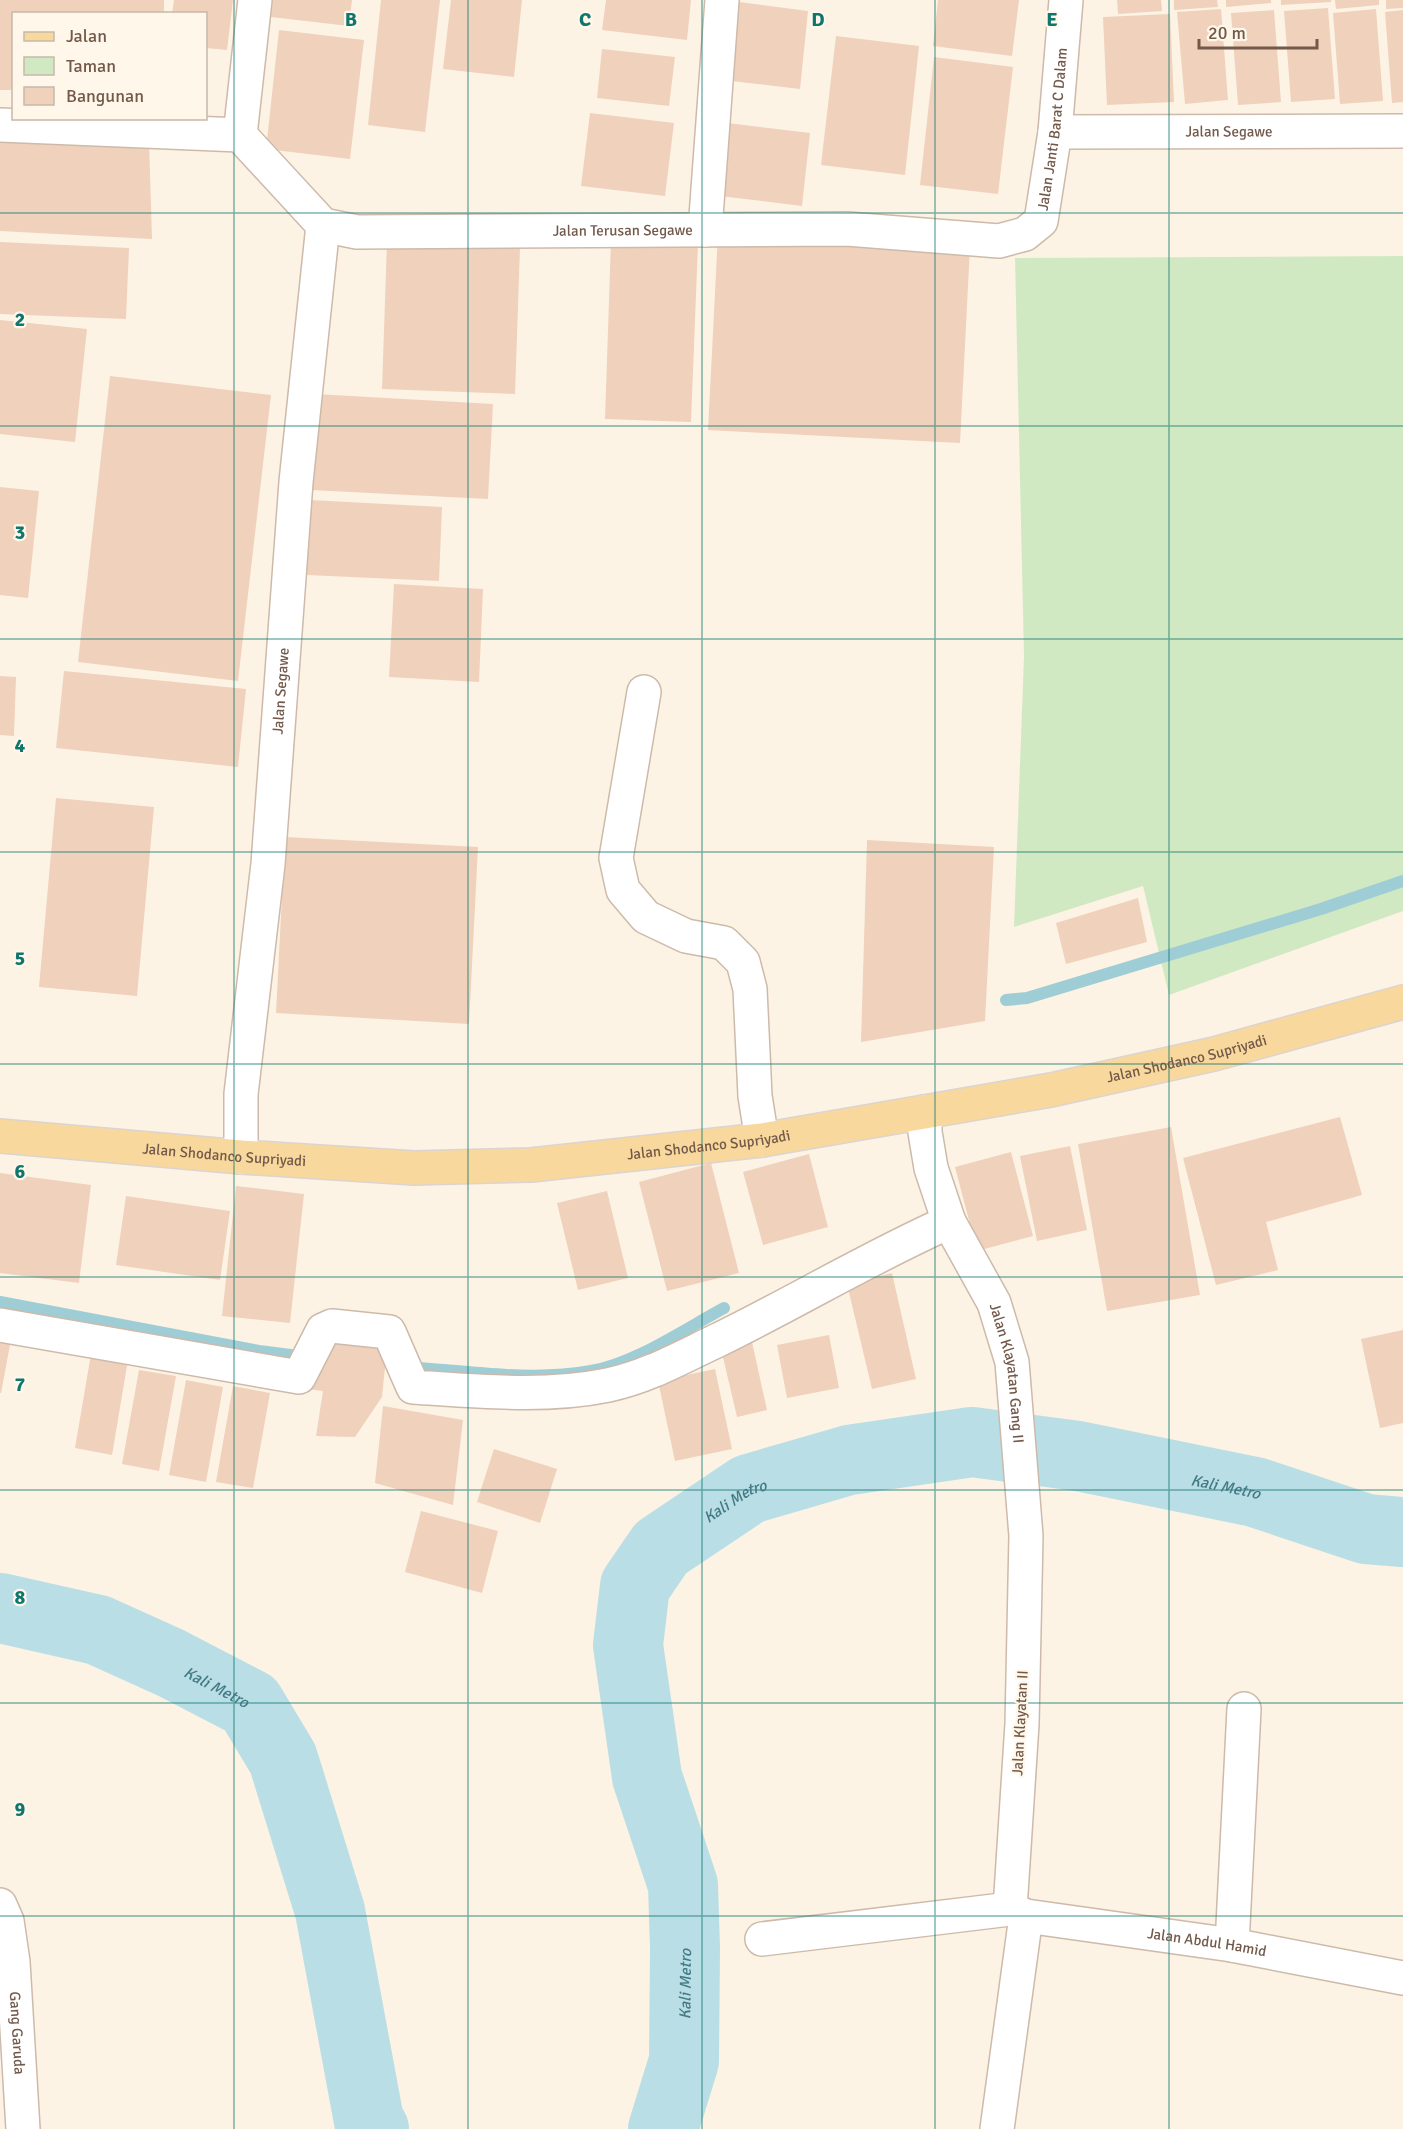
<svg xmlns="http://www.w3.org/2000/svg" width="1403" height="2129" viewBox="0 0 1403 2129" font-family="Signika,sans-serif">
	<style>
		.green { fill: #d1e9c2 }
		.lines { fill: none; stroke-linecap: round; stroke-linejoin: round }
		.stream { stroke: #9fcdd6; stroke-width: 12 }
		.river { stroke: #b9dee5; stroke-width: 70 }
		.building { fill: #f0d1bc }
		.minor-casing { stroke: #cdbaaa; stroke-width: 36 }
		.major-casing { stroke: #dbd4d0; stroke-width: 36 }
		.minor { stroke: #fff; stroke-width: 33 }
		.major { stroke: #f9d89d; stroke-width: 33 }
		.grid { fill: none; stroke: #0f766e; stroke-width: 1.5; stroke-opacity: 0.55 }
		.labels { text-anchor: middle; stroke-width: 4.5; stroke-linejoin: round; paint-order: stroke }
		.street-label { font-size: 15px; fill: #73594a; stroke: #fff7ea }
		.water-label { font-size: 16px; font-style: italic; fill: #447a86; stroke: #fff7ea }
		.grid-label { font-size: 20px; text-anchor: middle; font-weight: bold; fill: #0f766e; stroke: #fff7ea; stroke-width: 4.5; stroke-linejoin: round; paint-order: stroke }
	</style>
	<rect width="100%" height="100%" fill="#fcf3e4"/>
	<path class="green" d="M1403,256V911L1169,995L1143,886L1014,927L1024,656L1015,258Z"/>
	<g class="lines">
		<path class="stream" d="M1006,1000L1027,998L1321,909L1403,881
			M0,1302L259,1351L306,1357
			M407,1367C467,1371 531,1382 591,1371C634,1364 685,1329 724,1308"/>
		<g class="river">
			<path id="s1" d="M0,1608L98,1630L171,1663L250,1704L283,1759L330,1911L369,2121L374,2129"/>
			<path id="s2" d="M663,2129L684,2061L685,1948L683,1885L647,1777L628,1645L635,1586L661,1548L749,1489L849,1460L972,1442L1078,1456L1255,1492L1366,1529L1403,1532"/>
		</g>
	</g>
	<path class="building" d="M0,0H164V14H14V90H0Z
		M174,0H233L227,50L206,48V14H172Z
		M273,0H352L349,26L271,17Z
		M381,0H440L425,132L368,125Z
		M451,0H522L514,77L443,69Z
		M606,0H691L687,40L602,30Z
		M938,0H1019L1012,56L933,46Z
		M1117,0H1161L1162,11L1118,14Z
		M1174,0H1217L1218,7L1174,10Z
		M1226,0H1271V3L1226,7Z
		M1281,0H1331V2L1281,5Z
		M1335,0H1379V5L1336,9Z
		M1386,0H1403V8L1386,9Z
		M732,1L808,11L800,89L723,80Z
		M1328,8L1335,99L1291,102L1284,11Z
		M1221,9L1228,100L1185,104L1177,12Z
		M1376,9L1383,101L1340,104L1333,13Z
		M1274,10L1281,102L1238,105L1231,13Z
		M1403,10V102L1392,103L1385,12Z
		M1170,14L1174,102L1107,105L1103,17Z
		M279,30L364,40L350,159L266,149Z
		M836,36L919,46L905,175L821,165Z
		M602,49L675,57L669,106L597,98Z
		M934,57L1013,67L998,194L920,185Z
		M590,113L674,123L665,196L581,186Z
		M728,123L810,133L802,206L720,196Z
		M0,133L149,142L152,239L0,231Z
		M718,234L970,247L960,443L708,430Z
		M611,241L698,244L691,422L605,419Z
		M0,242L129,248L126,319L0,314Z
		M387,242L520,247L515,394L382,389Z
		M0,320L87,329L75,442L0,434Z
		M110,376L271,395L238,681L78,662Z
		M315,394L493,404L488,499L311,490Z
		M0,487L39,491L28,598L0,595Z
		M310,500L442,507L439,581L307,575Z
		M394,584L483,589L479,682L389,677Z
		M64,671L246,689L238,767L56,748Z
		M0,676L16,677L14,736L0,735Z
		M56,798L154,807L137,996L39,987Z
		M285,837L478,847L469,1024L276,1013Z
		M867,840L994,847L985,1021L861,1042Z
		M1138,898L1147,942L1066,964L1056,923Z
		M1340,1117L1362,1195L1266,1222L1278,1270L1216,1285L1183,1158Z
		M1171,1127L1200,1295L1107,1311L1078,1144Z
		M1070,1146L1087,1230L1037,1241L1020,1156Z
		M1011,1152L1033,1236L977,1251L955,1167Z
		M809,1154L828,1227L763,1245L743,1172Z
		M711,1163L739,1273L667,1291L639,1182Z
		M0,1173L91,1185L79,1283L0,1273Z
		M236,1186L304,1194L290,1323L222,1316Z
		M607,1191L628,1278L578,1290L557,1203Z
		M126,1196L230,1211L220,1280L116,1265Z
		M892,1273L916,1379L872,1389L847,1284Z
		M1403,1330V1423L1380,1428L1361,1339Z
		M0,1332L12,1334L1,1393H0Z
		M312,1332L388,1338L382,1397L355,1437L316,1436L323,1391L307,1389Z
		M750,1333L767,1410L737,1417L719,1340Z
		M829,1335L839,1388L787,1398L777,1345Z
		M91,1354L128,1360L112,1455L75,1448Z
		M715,1369L732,1449L675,1461L658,1381Z
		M139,1370L176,1376L159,1471L122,1464Z
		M186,1380L223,1387L206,1482L169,1475Z
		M233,1386L270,1393L253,1488L216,1482Z
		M383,1406L463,1420L453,1505L375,1483Z
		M494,1449L557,1469L540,1523L477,1502Z
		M421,1511L498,1531L482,1593L405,1572Z"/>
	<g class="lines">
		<defs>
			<g id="minor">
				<path id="s3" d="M0,125L240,135L323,225L357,232L847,229L999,241L1025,234L1041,221L1055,132L1066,0"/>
				<path id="s4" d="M1055,132L1403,131"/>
				<path d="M240,135L255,0"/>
				<path d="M705,230L722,0"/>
				<path d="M644,692L616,858L623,890L646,917L686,936L724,943L743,962L750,989L755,1096L762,1140"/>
				<path id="s5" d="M925,1112V1132L931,1168L949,1222L994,1303L1012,1362L1026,1536L1022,1724L1010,1909"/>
				<path id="s6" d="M241,1157V1094L268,864L296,482L323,225"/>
				<path d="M0,1325L299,1377L323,1330L332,1326L389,1332L413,1387C477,1391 545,1398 608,1385C647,1377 682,1357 718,1340C796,1302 870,1257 949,1222"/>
				<path id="s7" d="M0,1905L7,1921L13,1962L23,2129"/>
				<path id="s8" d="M762,1939L1010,1909L1026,1916L1232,1945L1403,1978"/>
				<path d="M1232,1945L1244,1709"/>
				<path d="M997,2129L1026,1916"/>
			</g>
			<g id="major">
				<path id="s9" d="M0,1136L241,1157L414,1168L531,1165L762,1140L1051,1090L1214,1054L1403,1002"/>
			</g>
		</defs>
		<use href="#minor" class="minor-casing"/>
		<use href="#major" class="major-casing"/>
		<use href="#minor" class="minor"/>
		<use href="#major" class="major"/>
	</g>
	<path class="grid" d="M234,0V2129M468,0V2129M702,0V2129M935,0V2129M1169,0V2129M0,213H1403M0,426H1403M0,639H1403M0,852H1403M0,1064H1403M0,1277H1403M0,1490H1403M0,1703H1403M0,1916H1403"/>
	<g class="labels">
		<g class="street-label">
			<text dy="5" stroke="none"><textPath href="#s3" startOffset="1180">Jalan Janti Barat C Dalam</textPath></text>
			<text dy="5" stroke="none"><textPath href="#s4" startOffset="174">Jalan Segawe</textPath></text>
			<text dy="5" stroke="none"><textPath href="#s3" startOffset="663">Jalan Terusan Segawe</textPath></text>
			<text dy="5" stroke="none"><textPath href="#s6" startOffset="468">Jalan Segawe</textPath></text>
			<text dy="5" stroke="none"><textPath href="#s9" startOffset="1197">Jalan Shodanco Supriyadi</textPath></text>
			<text dy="5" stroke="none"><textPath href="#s9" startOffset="711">Jalan Shodanco Supriyadi</textPath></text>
			<text dy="5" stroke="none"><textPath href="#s9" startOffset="225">Jalan Shodanco Supriyadi</textPath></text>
			<text dy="5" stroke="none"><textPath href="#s5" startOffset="278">Jalan Klayatan Gang II</textPath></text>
			<text transform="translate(1020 1723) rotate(-87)" y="5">Jalan Klayatan II</text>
			<text dy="5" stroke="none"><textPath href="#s8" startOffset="450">Jalan Abdul Hamid</textPath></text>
			<text dy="5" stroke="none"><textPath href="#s7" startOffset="130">Gang Garuda</textPath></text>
		</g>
		<g class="water-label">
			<text dy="6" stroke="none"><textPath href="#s2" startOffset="1192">Kali Metro</textPath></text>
			<text dy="6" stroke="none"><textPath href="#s2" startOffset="688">Kali Metro</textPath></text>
			<text dy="6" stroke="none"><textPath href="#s1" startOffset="232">Kali Metro</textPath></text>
			<text dy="6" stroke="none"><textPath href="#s2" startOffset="148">Kali Metro</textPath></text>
		</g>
	</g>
	<g class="grid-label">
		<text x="351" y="26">B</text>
		<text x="585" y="26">C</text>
		<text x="818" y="26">D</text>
		<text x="1052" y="26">E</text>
		<text x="20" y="326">2</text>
		<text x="20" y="539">3</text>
		<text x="20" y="752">4</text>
		<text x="20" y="965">5</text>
		<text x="20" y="1178">6</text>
		<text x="20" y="1391">7</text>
		<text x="20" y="1604">8</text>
		<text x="20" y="1816">9</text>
	</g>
	<rect x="12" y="12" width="195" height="108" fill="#fff7ea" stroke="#c7b8aa" stroke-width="1.5"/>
	<rect x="24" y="32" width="30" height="9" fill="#f9d89d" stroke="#c7b8aa" stroke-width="1.5"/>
	<text x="66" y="42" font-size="18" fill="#73594a">Jalan</text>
	<rect x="24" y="57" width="30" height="18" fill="#d1e9c2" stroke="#c7b8aa" stroke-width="1.5"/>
	<text x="66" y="72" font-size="18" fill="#73594a">Taman</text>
	<rect x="24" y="87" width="30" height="18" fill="#f0d1bc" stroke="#c7b8aa" stroke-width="1.5"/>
	<text x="66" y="102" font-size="18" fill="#73594a">Bangunan</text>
	<path d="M1199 39v9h118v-9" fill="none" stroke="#73594a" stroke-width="3"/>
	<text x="1208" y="39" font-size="18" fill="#73594a" stroke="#fff7ea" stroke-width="4.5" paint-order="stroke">20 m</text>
</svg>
